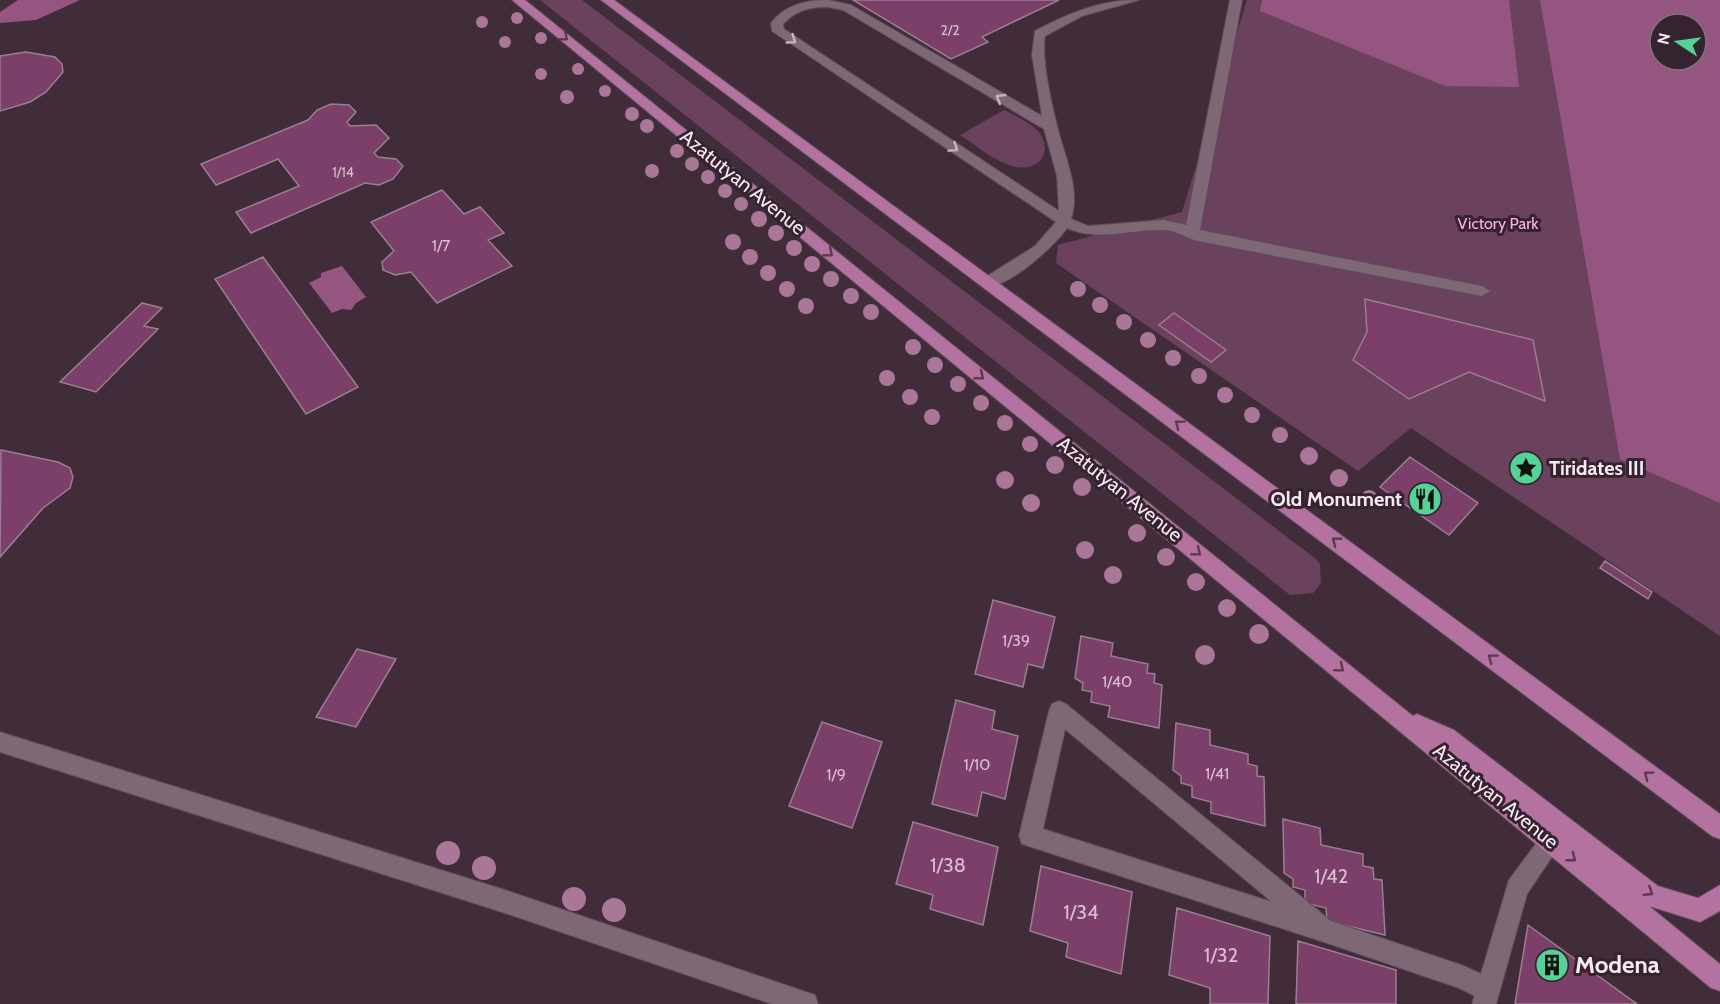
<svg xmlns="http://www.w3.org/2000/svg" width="1720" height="1004" viewBox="0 0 1720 1004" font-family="Cabin,sans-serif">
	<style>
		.green { fill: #6a425d; fill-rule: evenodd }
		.forest { fill: #955581; fill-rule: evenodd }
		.water { fill: #965682 }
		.building { fill: #7c3f6a; stroke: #98808f; stroke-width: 1.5 }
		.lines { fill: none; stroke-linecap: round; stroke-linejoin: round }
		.service-casing { stroke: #5d4c57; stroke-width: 2 }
		.minor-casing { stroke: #5d4c57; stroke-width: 2 }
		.primary-casing { stroke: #5d4c57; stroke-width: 2 }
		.service { fill: #7e6876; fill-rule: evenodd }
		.minor { fill: #7e6876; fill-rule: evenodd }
		.primary { fill: #b3729f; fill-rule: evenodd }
		.tree { fill: #a79 }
		.oneway { stroke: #5c3b51 }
		.oneway2 { stroke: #c6b5c0 }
		.labels { text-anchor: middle; stroke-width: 6; stroke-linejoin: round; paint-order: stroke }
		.far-number-label { font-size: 14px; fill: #d8becf }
		.far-park-label { font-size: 16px; fill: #ffb4e6; stroke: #362330 }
		.number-label { font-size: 16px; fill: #d8becf }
		.street-label { font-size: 20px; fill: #f6e9f1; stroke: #362330 }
		.poi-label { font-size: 20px; font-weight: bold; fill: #f6e9f1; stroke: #362330; text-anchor: start }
		.near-number-label { font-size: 20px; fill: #d8becf }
		.near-poi-label { font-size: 24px; font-weight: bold; fill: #f6e9f1; stroke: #362330; text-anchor: start }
	</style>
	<rect width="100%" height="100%" fill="#412d3a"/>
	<path class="green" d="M540,0H582L1316,559L1320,564L1321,583L1313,593L1290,595Z
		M1247,0H1720V636L1411,428L1358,471L1056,263L1058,245L1182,212ZM1660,24H1696V60H1660Z
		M1004,110C1015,116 1037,125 1042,137C1052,159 1033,172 1012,166C994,161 976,145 960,135Z"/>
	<path class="forest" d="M18,0H80L36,20L0,23V12Z
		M1262,0H1509L1519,87L1445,86L1260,11Z
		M1540,0H1720V503L1620,459ZM1660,24H1696V60H1660Z"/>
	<path class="water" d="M342,266L366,297L356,303L351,310L342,309L332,313L309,283L321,277V273Z"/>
	<path class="building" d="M853,0H1059L982,37L988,42L951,59Z
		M26,52L55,57L62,64L63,72L46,92L30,102L0,111V56Z
		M331,104L349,105L356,112L347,122L350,126L376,125L389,138L374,153L378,157L396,159L403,166L393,179L379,185L365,183L251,233L236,212L299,186L278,159L216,185L201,164L308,120L317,110Z
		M442,190L464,214L480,207L504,233L488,240L512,266L437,303L411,272L395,275L383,270L382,262L394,251L371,222Z
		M263,257L358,387L306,414L215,279Z
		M1365,299L1533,340L1545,401L1469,372L1409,399L1353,360L1367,332Z
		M142,303L162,308L144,326L158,329L96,392L60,382Z
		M1174,313L1226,350L1211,362L1159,325Z
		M1,450L58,462L70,468L73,477L70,488L43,508L0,557Z
		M1410,457L1478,503L1449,535L1380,487Z
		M1605,561L1652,592L1648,599L1600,568Z
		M993,600L1055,617L1043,668L1028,664L1023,687L975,674Z
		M1081,636L1113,643L1111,656L1148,664L1147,673L1155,674L1154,683L1162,685L1159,728L1108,717L1110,706L1091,702L1092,692L1082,690L1083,683L1075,678Z
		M357,649L396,659L356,727L316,717Z
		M956,700L995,711L992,729L1018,736L1005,799L982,792L977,816L932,804Z
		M822,722L882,742L852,828L789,806Z
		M1176,723L1210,730V745L1248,754V764L1257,766V776L1264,777L1265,826L1211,813V802L1192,797V786L1181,783V776L1173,770Z
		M1283,819L1320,828L1321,845L1363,854V866L1373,868L1374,879L1382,880L1385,935L1327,921L1326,908L1305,903V890L1293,887V879L1284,873Z
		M913,822L998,847L983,925L930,909L933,895L896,884Z
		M1041,866L1132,892L1121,974L1066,957L1068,943L1030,931Z
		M1177,908L1270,936L1268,1004H1210V988L1169,975Z
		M1528,925L1637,1004H1515Z
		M1298,941L1396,970V1004H1296Z"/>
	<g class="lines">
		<defs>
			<path id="service" d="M828,0L851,5L1042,116L1032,55L1035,31C1069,13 1100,0 1139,0L1082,16L1045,36C1041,61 1053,112 1060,137C1067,162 1080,192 1071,219L1088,226L1164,220L1186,225L1230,0H1242L1200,230L1482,286L1490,291L1482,296L1198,241C1186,238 1176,230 1163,230C1130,229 1098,242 1067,228C1056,245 1004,292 984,286L981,282L984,278L1035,246L1056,222L772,31L771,23C785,5 806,0 828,0ZM828,7L843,10L1044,129L1057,176L1059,211L784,29L783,24C796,10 810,7 828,7Z
				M1059,701L1066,704L1331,921L1464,966L1496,981L1499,990L1496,999L1487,1002L1459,988L1324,942L1022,844L1019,836L1049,711L1052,704ZM1065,729L1272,902L1043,829Z"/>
			<path id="minor" d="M0,732L505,890L806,992L815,995L818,1004H772L505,913L0,752Z
				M1551,831L1559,834L1562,842L1527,894L1496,1004H1472L1509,880L1543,834Z"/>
			<path id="primary" d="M512,0H525L1413,716L1417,714L1454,730L1658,886L1698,898L1720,885V911L1700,922L1649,906L1720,964V991L1711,988Z
				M601,0H614L1720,814V839L1712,836Z"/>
		</defs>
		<use href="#service" class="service-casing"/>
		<use href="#minor" class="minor-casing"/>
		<use href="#primary" class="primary-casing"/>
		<use href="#service" class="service"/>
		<use href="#minor" class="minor"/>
		<use href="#primary" class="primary"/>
	</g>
	<g class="tree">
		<circle cx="517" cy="18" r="6"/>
		<circle cx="482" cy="22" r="6"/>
		<circle cx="541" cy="38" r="6"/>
		<circle cx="505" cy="42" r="6"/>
		<circle cx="578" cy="69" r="6"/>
		<circle cx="541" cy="74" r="6"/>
		<circle cx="605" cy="91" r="6"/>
		<circle cx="567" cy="97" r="7"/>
		<circle cx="632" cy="114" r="7"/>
		<circle cx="647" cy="126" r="7"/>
		<circle cx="677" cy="151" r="7"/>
		<circle cx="692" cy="164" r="7"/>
		<circle cx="652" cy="171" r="7"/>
		<circle cx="708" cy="177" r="7"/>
		<circle cx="725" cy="191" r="7"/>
		<circle cx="741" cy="204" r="7"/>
		<circle cx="759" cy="219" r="8"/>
		<circle cx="776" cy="233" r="8"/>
		<circle cx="733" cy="242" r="8"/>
		<circle cx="794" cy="248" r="8"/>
		<circle cx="750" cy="257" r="8"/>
		<circle cx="812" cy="264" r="8"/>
		<circle cx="768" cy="273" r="8"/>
		<circle cx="831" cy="279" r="8"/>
		<circle cx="787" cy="289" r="8"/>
		<circle cx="1078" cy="289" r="8"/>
		<circle cx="851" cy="296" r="8"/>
		<circle cx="1100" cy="305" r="8"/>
		<circle cx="806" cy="306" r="8"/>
		<circle cx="871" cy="312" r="8"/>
		<circle cx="1124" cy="322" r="8"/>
		<circle cx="1148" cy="340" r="8"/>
		<circle cx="913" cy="347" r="8"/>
		<circle cx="1173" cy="358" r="8"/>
		<circle cx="935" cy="365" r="8"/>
		<circle cx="1199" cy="376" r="8"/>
		<circle cx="887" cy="378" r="8"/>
		<circle cx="958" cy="384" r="8"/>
		<circle cx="1225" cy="395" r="8"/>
		<circle cx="910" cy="397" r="8"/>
		<circle cx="981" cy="403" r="8"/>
		<circle cx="1252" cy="415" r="8"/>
		<circle cx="932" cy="417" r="8"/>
		<circle cx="1005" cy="423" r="8"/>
		<circle cx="1280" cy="435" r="8"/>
		<circle cx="1030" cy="444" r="8"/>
		<circle cx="1309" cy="456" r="9"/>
		<circle cx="1055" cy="465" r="9"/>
		<circle cx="1339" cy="478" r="9"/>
		<circle cx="1005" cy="480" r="9"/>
		<circle cx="1082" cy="487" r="9"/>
		<circle cx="1369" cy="499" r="9"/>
		<circle cx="1031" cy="503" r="9"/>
		<circle cx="1137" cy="533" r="9"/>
		<circle cx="1085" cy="550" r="9"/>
		<circle cx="1166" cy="557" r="9"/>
		<circle cx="1113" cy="575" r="9"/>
		<circle cx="1196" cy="582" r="9"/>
		<circle cx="1227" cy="608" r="9"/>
		<circle cx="1259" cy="634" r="10"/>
		<circle cx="1205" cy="655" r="10"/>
		<circle cx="448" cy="853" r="12"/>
		<circle cx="484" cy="868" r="12"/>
		<circle cx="574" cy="899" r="12"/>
		<circle cx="614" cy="910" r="12"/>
	</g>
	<defs><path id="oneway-chevron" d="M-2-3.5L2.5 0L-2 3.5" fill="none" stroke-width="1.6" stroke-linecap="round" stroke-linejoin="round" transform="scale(1.5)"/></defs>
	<g class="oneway">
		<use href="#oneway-chevron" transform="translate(564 37) rotate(39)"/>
		<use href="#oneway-chevron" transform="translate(829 253) rotate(39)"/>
		<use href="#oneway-chevron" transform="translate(980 376) rotate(39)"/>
		<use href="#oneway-chevron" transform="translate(1179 424) rotate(-143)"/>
		<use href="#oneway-chevron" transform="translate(1336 541) rotate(-143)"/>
		<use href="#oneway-chevron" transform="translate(1197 552) rotate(39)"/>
		<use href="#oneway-chevron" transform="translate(1492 658) rotate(-143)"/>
		<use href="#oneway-chevron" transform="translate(1340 668) rotate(39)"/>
		<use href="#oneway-chevron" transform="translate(1648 775) rotate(-143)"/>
		<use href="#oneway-chevron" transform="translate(1572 858) rotate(38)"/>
		<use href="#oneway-chevron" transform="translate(1649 892) rotate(32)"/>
	</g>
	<g class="oneway2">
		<use href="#oneway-chevron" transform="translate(792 40) rotate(34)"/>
		<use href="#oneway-chevron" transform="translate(1000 98) rotate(-149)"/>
		<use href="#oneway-chevron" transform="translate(954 148) rotate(34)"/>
	</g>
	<defs>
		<symbol id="sight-disc" viewBox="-11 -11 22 22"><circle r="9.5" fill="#53d396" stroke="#362330"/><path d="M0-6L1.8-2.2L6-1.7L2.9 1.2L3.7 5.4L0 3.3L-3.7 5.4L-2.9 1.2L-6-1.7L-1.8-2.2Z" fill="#111"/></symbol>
		<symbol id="restaurant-disc" viewBox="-11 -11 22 22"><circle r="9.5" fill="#53d396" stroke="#362330"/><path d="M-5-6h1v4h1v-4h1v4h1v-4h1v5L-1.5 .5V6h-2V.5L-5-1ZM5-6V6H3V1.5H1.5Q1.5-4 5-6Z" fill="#111"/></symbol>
		<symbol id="building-disc" viewBox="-11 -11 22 22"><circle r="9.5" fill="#53d396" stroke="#362330"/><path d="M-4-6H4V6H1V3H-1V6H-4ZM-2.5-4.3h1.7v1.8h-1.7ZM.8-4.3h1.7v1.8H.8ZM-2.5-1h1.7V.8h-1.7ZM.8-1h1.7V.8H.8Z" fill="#111"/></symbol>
	</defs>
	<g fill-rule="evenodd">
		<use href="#sight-disc" x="1507" y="449" width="38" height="38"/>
		<use href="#restaurant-disc" x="1406" y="480" width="38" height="38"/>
		<use href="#building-disc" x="1533" y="946" width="38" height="38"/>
	</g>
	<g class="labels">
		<g class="far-number-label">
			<text x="950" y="35">2/2</text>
			<text x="343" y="177">1/14</text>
		</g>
		<g class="far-park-label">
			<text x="1498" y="229">Victory Park</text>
		</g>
		<g class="number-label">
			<text x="441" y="251">1/7</text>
			<text x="1016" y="646">1/39</text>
			<text x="1117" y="687">1/40</text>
			<text x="977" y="770">1/10</text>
			<text x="1217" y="779">1/41</text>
			<text x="836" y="780">1/9</text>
		</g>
		<g class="street-label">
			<text transform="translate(743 182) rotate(39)" y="7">Azatutyan Avenue</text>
			<text transform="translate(1120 489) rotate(39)" y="7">Azatutyan Avenue</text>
			<text transform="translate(1496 796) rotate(39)" y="7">Azatutyan Avenue</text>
		</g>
		<g class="poi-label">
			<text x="1549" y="475">Tiridates III</text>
			<text x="1402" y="506" text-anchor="end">Old Monument</text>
		</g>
		<g class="near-number-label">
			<text x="948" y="872">1/38</text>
			<text x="1331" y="883">1/42</text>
			<text x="1081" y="919">1/34</text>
			<text x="1221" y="962">1/32</text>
		</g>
		<g class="near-poi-label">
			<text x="1575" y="973">Modena</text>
		</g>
	</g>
	<g transform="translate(1678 42) rotate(283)"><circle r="28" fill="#362330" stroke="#83727d" stroke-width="1.5"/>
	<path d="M0-4.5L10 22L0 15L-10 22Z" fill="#53d396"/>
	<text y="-9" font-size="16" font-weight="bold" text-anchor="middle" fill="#f6e9f1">N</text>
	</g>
</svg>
